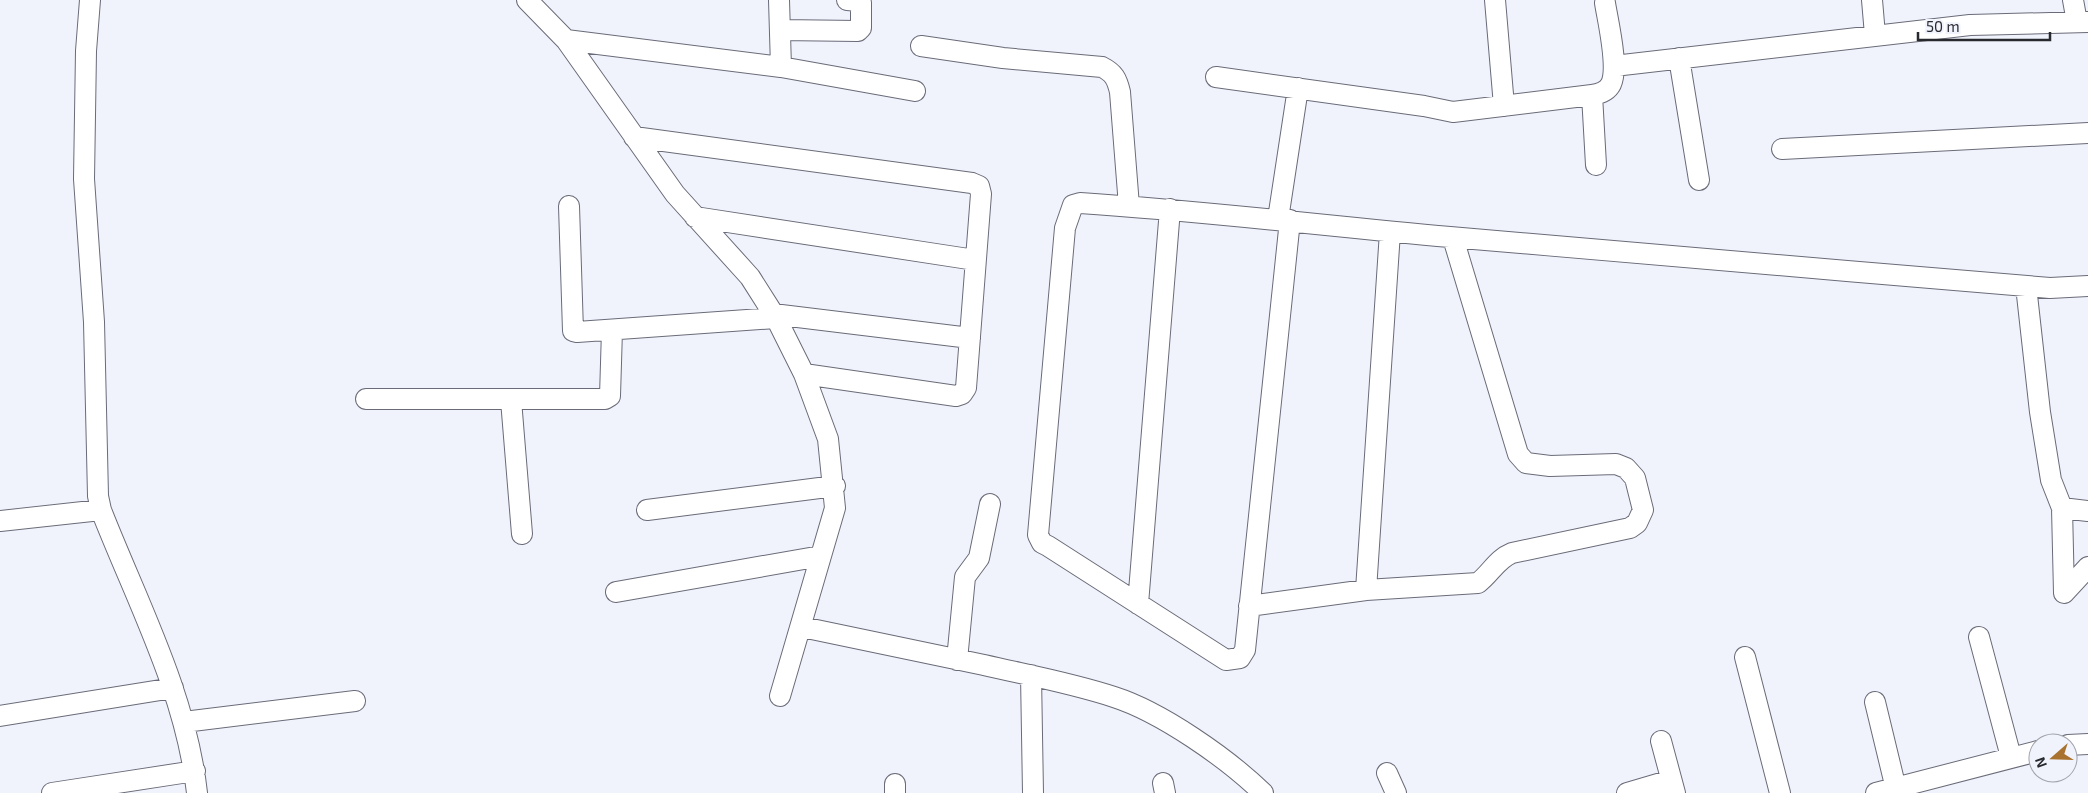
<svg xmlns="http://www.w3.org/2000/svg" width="2088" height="793" viewBox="0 0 2088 793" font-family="'Exo 2',sans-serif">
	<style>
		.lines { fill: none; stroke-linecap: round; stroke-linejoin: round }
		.street-casing { stroke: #696b78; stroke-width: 22 }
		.street { stroke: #fff; stroke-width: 20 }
	</style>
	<rect width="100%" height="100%" fill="#f1f3fc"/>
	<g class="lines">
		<defs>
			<path id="street" d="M90,0L86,51L84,179L94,322L98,496L101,510C137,602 186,693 197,793
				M527,0L566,40L675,194L750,277L776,318L804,374L828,439L835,508L780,696
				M779,0L781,67
				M1495,0L1504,106
				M1872,0L1875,35
				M2073,0L2077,22
				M780,30L858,31L861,28V3L859,1L847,0
				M566,40L781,67L915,91
				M921,46L1003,58L1102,67C1114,73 1117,79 1120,92L1129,206
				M1679,58L1699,180
				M1614,66L1970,25L2088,22
				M1216,77L1424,106L1453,112L1592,95C1599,94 1607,92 1611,84C1619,67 1608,22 1605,3
				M1592,95L1596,165
				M634,137L972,183L979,186L981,194L966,388L962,394L956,396L804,374
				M1782,149L2088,133
				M569,206L573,331L577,332L776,318
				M695,217L975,260
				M1278,219L1298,88
				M1290,220L1245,650L1240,658L1226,660L1048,546L1042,543L1038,535L1065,228L1073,205L1080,203C1204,211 1326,226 1450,237C1650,255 1850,271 2050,288L2088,286
				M2026,286L2040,412L2051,480L2062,508L2064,593
				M773,314L970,338
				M366,399H605L610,396L612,330
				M511,400L522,534
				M2062,508L2088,511
				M647,510L835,486
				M0,521L101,510
				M1366,590L1390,232
				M616,592L821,556
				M2064,593L2088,567
				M1138,604L1170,209
				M1249,606L1366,590L1478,583C1491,573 1497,559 1512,553L1630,528L1637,523L1643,510L1635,478L1626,468L1616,464L1550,466L1526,463L1518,454L1453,238
				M802,627C863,640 924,653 984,665C1027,675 1072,683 1114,697C1161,712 1227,758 1263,793
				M1979,637L2011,757
				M1745,657L1780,793
				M957,660L965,577L979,558L990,504
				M1031,675L1033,793
				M1875,702L1897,793
				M0,716L173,688
				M184,722L355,701
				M1661,741L1675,793
				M2068,745L2088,744
				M1387,773L1396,793
				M1163,783L1165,793
				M895,784V793
				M52,793L195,771
				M1627,793L1671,780
				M1876,793L2038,751"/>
		</defs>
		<use href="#street" class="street-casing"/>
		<use href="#street" class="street"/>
	</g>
	<g transform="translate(2053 758) rotate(250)"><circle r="24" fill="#f1f3fc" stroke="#a1a2aa"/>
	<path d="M0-4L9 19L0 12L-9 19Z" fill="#a9722e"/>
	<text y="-8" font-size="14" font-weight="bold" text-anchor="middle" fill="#28292f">N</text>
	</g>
	<path d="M1918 32v8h132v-8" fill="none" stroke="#28292f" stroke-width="2.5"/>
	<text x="1926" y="32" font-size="15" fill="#28292f" stroke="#f1f3fc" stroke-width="4" paint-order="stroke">50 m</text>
</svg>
